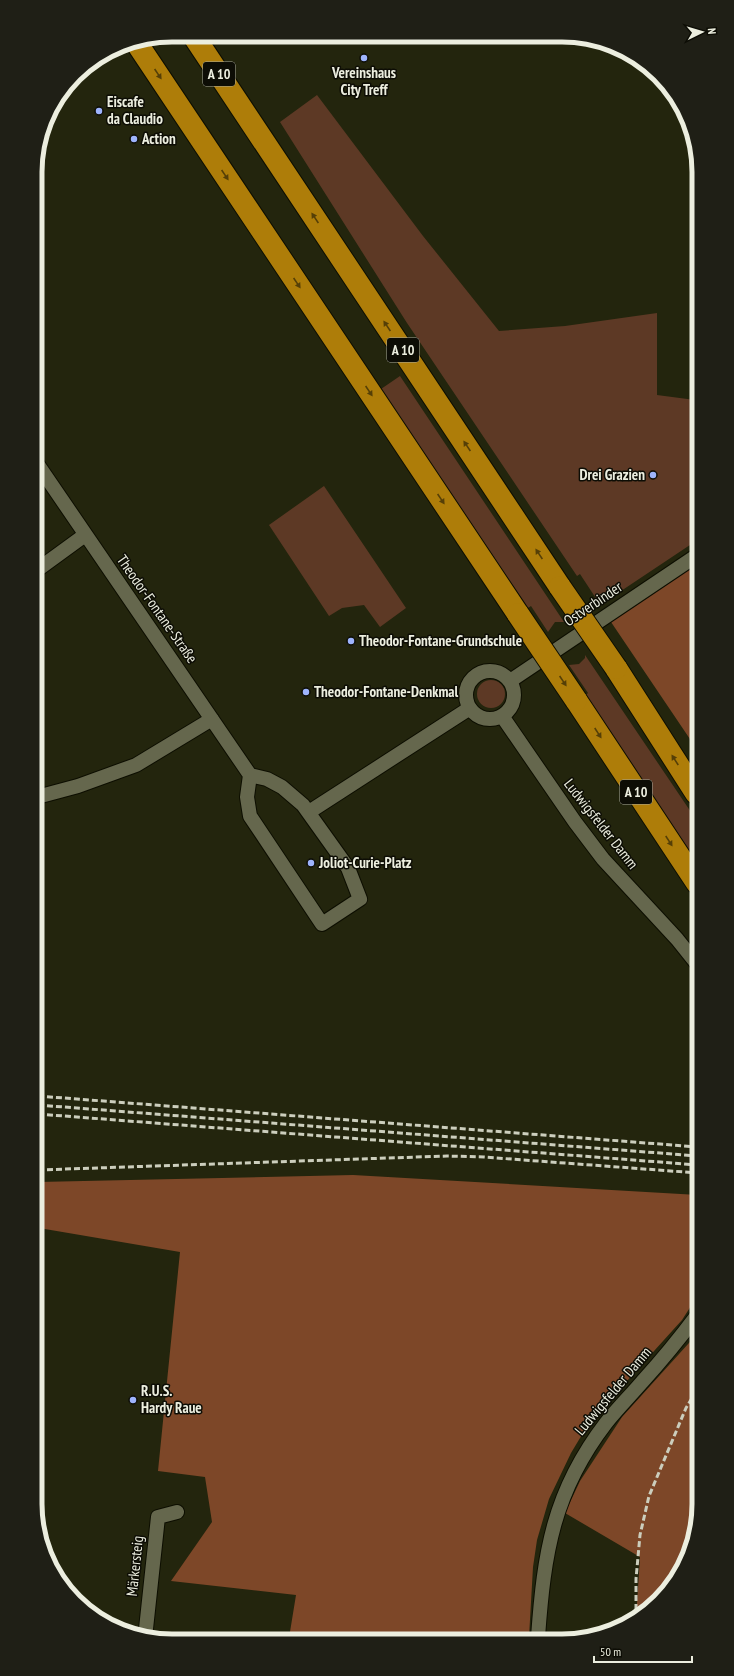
<svg xmlns="http://www.w3.org/2000/svg" width="734" height="1676" viewBox="0 0 734 1676" font-family="'PT Sans Narrow',sans-serif">
	<style>
		.green { fill: #5d3925 }
		.forest { fill: #7d4728 }
		.lines { fill: none; stroke-linecap: round; stroke-linejoin: round }
		.minor-casing { stroke: #0d0e00; stroke-width: 16 }
		.motorway-casing { stroke: #0d0e00; stroke-width: 24 }
		.minor { stroke: #65674d; stroke-width: 14 }
		.motorway { stroke: #ae7d09; stroke-width: 22 }
		.rail { stroke: #cccebd; stroke-width: 3; stroke-dasharray: 6 3; stroke-linecap: butt }
		.motorway-bridge-casing { stroke: #0d0e00; stroke-width: 24; stroke-linecap: butt }
		.motorway-bridge { stroke: #ae7d09; stroke-width: 22 }
		.oneway { fill: #553f07 }
		.poi-dot { fill: #9eb4fd; stroke: #0d0d05; stroke-width: 1.5 }
		.labels { text-anchor: middle; stroke-width: 3; stroke-linejoin: round; paint-order: stroke }
		.shield { fill: #0d0d05; stroke: #a9aa9e; stroke-width: 1 }
		.shield-label { font-size: 14px; font-weight: bold; fill: #eceedf }
		.poi-label { font-size: 15px; font-weight: bold; fill: #eceedf; stroke: #0d0d05; text-anchor: start }
		.street-label { font-size: 15px; fill: #eceedf; stroke: #0d0d05 }
		.rim { fill: none; stroke: #eceedf; stroke-width: 5 }
	</style>
	<rect width="100%" height="100%" fill="#23250d"/>
	<path class="green" d="M317,95L423,236L499,331L565,326L657,313V395L695,400L696,541L624,589L599,603L580,574L577,576L407,323L280,122Z
		M400,376L564,622H555L548,632L531,606L528,608L381,389Z
		M324,486L406,608L380,627L364,605L342,608L329,616L269,525Z
		M585,655L697,821V862L586,695L588,693L569,665L579,664L585,658Z
		M477 694a14 14 0 1 1 28 0a14 14 0 1 1-28 0Z"/>
	<path class="forest" d="M696,565V748L611,622Z
		M353,1175L698,1195V1295L682,1320L589,1423L571,1453L549,1499L537,1540L533,1567L529,1637L289,1638L296,1595L171,1581L212,1522L205,1477L158,1471L180,1252L39,1228L38,1182Z
		M698,1333L699,1513L689,1556L665,1594L636,1619L640,1557L565,1513L580,1481L622,1417Z"/>
	<g class="lines">
		<defs>
			<path id="minor" d="M36,462L250,775
				M37,570L85,535
				M466 695a24 24 0 1 1 48 0a24 24 0 1 1-48 0Z
				M510,681L696,556
				M502,716L575,822L603,859L677,939L697,964
				M250,775L267,779L282,787L303,805L348,868L360,899L322,924L250,816L247,797Z
				M37,797L78,786L136,765L212,719
				M309,812L470,708
				M538,1637C544,1553 553,1492 606,1423C617,1409 630,1396 642,1382C662,1360 680,1338 698,1314
				M145,1638L158,1517L177,1512"/>
			<path id="motorway" d="M193,35L560,587
				M136,42L518,614
				M616,668L696,793
				M576,700L697,883"/>
		</defs>
		<use href="#minor" class="minor-casing"/>
		<use href="#motorway" class="motorway-casing"/>
		<use href="#minor" class="minor"/>
		<use href="#motorway" class="motorway"/>
		<path class="rail" d="M38,1096L698,1147
			M38,1105L698,1156
			M38,1114L698,1165
			M38,1170L447,1156L484,1157L698,1173
			M636,1619V1579L640,1535L649,1496L686,1408L698,1388"/>
		<defs>
			<path id="motorway-bridge" d="M560,587L616,668
				M518,614L576,700"/>
		</defs>
		<use href="#motorway-bridge" class="motorway-bridge-casing"/>
		<use href="#motorway-bridge" class="motorway-bridge"/>
	</g>
	<defs><path id="oneway-solid" d="M-6-.8H1V-3.2L6.5 0L1 3.2V.8H-6Z"/></defs>
	<g class="oneway">
		<use href="#oneway-solid" transform="translate(158 74) rotate(56)"/>
		<use href="#oneway-solid" transform="translate(225 175) rotate(56)"/>
		<use href="#oneway-solid" transform="translate(315 218) rotate(-124)"/>
		<use href="#oneway-solid" transform="translate(297 283) rotate(56)"/>
		<use href="#oneway-solid" transform="translate(387 326) rotate(-124)"/>
		<use href="#oneway-solid" transform="translate(369 391) rotate(56)"/>
		<use href="#oneway-solid" transform="translate(467 446) rotate(-124)"/>
		<use href="#oneway-solid" transform="translate(441 499) rotate(56)"/>
		<use href="#oneway-solid" transform="translate(539 554) rotate(-124)"/>
		<use href="#oneway-solid" transform="translate(563 681) rotate(56)"/>
		<use href="#oneway-solid" transform="translate(598 733) rotate(57)"/>
		<use href="#oneway-solid" transform="translate(675 760) rotate(-123)"/>
		<use href="#oneway-solid" transform="translate(669 841) rotate(57)"/>
	</g>
	<g class="poi-dot">
		<circle cx="364" cy="58" r="4"/>
		<circle cx="99" cy="111" r="4"/>
		<circle cx="134" cy="139" r="4"/>
		<circle cx="653" cy="475" r="4"/>
		<circle cx="351" cy="641" r="4"/>
		<circle cx="306" cy="692" r="4"/>
		<circle cx="311" cy="863" r="4"/>
		<circle cx="133" cy="1400" r="4"/>
	</g>
	<g class="labels">
		<g class="shield">
			<rect x="203" y="62" width="32" height="24" rx="3"/>
			<rect x="387" y="338" width="32" height="24" rx="3"/>
			<rect x="620" y="780" width="32" height="24" rx="3"/>
		</g>
		<g class="shield-label">
			<text x="219" y="79">A 10</text>
			<text x="403" y="355">A 10</text>
			<text x="636" y="797">A 10</text>
		</g>
		<g class="poi-label">
			<text x="364" y="78" text-anchor="middle">Vereinshaus<tspan x="364" dy="17">City Treff</tspan></text>
			<text x="107" y="107">Eiscafe<tspan x="107" dy="17">da Claudio</tspan></text>
			<text x="142" y="144">Action</text>
			<text x="645" y="480" text-anchor="end">Drei Grazien</text>
			<text x="359" y="646">Theodor-Fontane-Grundschule</text>
			<text x="314" y="697">Theodor-Fontane-Denkmal</text>
			<text x="319" y="868">Joliot-Curie-Platz</text>
			<text x="141" y="1396">R.U.S.<tspan x="141" dy="17">Hardy Raue</tspan></text>
		</g>
		<g class="street-label">
			<text transform="translate(593 604) rotate(-34)" y="5">Ostverbinder</text>
			<text transform="translate(157 609) rotate(55)" y="5">Theodor-Fontane-Straße</text>
			<text transform="translate(601 824) rotate(52)" y="5">Ludwigsfelder Damm</text>
			<text transform="translate(613 1391) rotate(-50)" y="5">Ludwigsfelder Damm</text>
			<text transform="translate(135 1566) rotate(-84)" y="5">Märkersteig</text>
		</g>
	</g>
	<path d="M0 0H734V1676H0ZM172 42H562A130 130 0 0 1 692 172V1504A130 130 0 0 1 562 1634H172A130 130 0 0 1 42 1504V172A130 130 0 0 1 172 42Z" fill="#1f1f16" fill-rule="evenodd"/>
	<path class="rim" d="M172 42H562A130 130 0 0 1 692 172V1504A130 130 0 0 1 562 1634H172A130 130 0 0 1 42 1504V172A130 130 0 0 1 172 42Z"/>
	<g transform="translate(702 32) rotate(85)" stroke="#0d0d05" stroke-width="3" paint-order="stroke">
	<path d="M0-3L7 15L0 10L-7 15Z" fill="#eceedf"/>
	<text y="-6" font-size="11" font-weight="bold" text-anchor="middle" fill="#eceedf">N</text>
	</g>
	<path d="M594 1656v6h98v-6" fill="none" stroke="#eceedf" stroke-width="2"/>
	<text x="600" y="1656" font-size="12" fill="#eceedf" stroke="#0d0d05" stroke-width="3" paint-order="stroke">50 m</text>
</svg>
